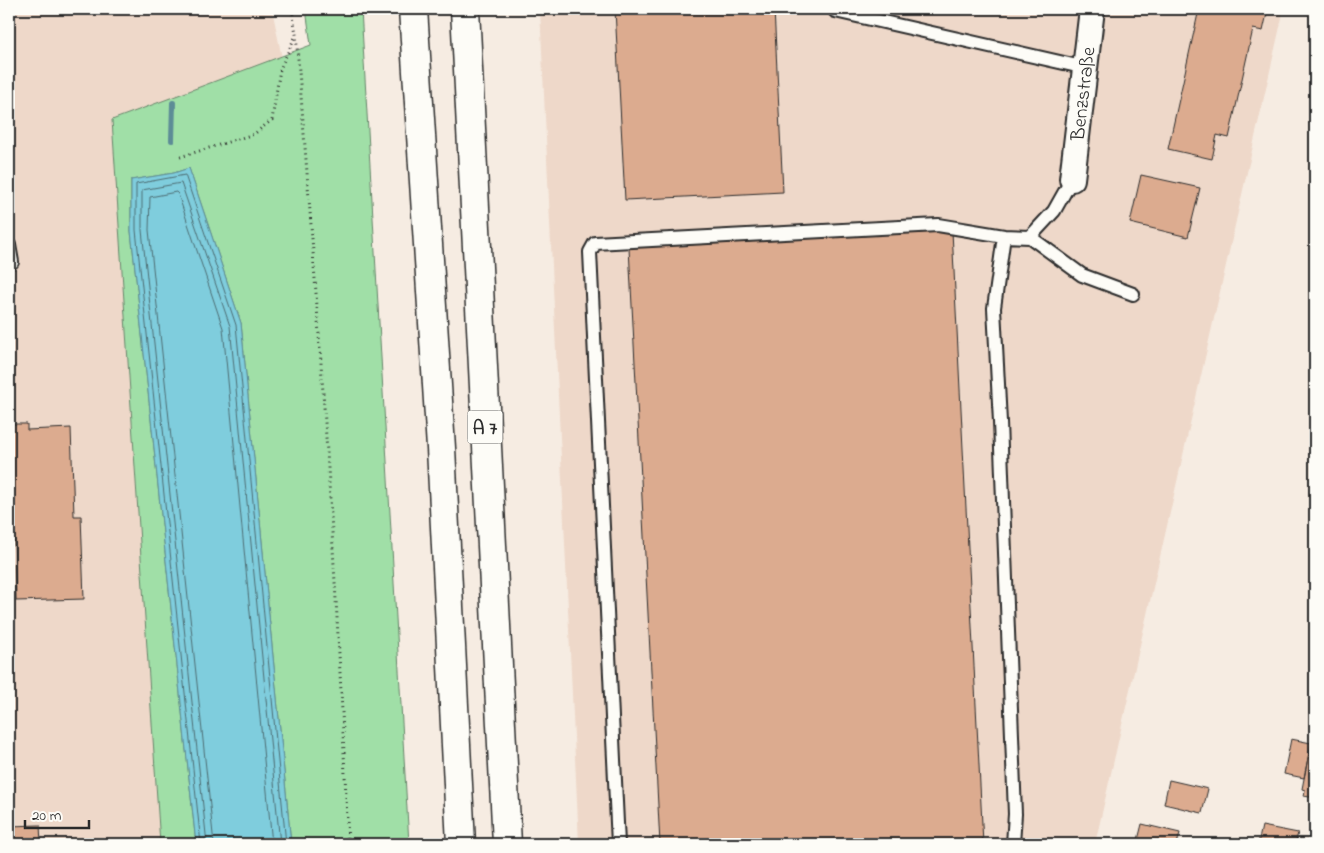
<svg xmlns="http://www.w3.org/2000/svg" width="1324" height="853" viewBox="0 0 1324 853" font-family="'Indie Flower',sans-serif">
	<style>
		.built { fill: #eed8c9 }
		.green { fill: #a0dfa7; stroke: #668569 }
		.water { fill: #7fcddd; stroke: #5d8c96 }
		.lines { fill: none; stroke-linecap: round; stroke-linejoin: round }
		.shore { stroke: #4d6c72; stroke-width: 1 }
		.stream { stroke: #5d8c96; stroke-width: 6 }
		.building { fill: #dcab8f; stroke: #2b2b2b }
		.service-casing { stroke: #2b2b2b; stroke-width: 16 }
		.minor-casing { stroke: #2b2b2b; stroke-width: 28 }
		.motorway-casing { stroke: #2b2b2b; stroke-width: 31 }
		.path { stroke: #2b2b2b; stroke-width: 3; stroke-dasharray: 1 4; stroke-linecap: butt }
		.service { stroke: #fdfcf7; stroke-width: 12 }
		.minor { stroke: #fdfcf7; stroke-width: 24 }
		.motorway { stroke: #fdfcf7; stroke-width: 28 }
		.labels { text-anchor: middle; stroke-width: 4; stroke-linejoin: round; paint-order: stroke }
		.shield { fill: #fdfcf7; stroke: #6a6a68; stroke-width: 1 }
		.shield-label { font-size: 19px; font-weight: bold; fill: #2b2b2b }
		.street-label { font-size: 20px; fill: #2b2b2b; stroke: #fdfcf7 }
	</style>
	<rect width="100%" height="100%" fill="#f6ece2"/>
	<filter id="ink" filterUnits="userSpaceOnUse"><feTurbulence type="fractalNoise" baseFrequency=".02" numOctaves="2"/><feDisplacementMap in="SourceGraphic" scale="10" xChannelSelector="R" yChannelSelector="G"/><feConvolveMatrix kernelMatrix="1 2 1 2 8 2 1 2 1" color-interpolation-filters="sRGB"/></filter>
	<g filter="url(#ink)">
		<path class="built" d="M9,9H272L282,58L112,120L160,844H9Z
			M540,9H1284L1095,844H579Z"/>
		<path class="green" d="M306,9H361L409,844H291L241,323L189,168L174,173L131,180V231L196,844H160L112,120L311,45Z"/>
		<path class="water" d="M189,168L241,323L291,844H196L131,231V180L174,173Z"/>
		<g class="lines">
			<path class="shore" d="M201,844L136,230V184L185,175L236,325L286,844
				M207,844L142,230V190L181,183L230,326L280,844
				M214,844L149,230L150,197L176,192L178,194L223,328L272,844"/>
			<path class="stream" d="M172,140L173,103"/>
		</g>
		<path class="building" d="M615,9H774L783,192L625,200Z
			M1199,9H1268L1263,31L1253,29L1229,138L1217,135L1212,159L1168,149Z
			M1141,175L1200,188L1188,237L1130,223Z
			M952,231L983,844H660L629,248Z
			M9,424H27V430L71,428L74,516H81L84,599L16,601L14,538H9Z
			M1291,739L1311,743L1304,778L1284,774Z
			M1309,753L1315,754V798L1304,796L1305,790L1302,789Z
			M1169,780L1208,789L1202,813L1164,804Z
			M1142,824L1180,833L1177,844H1137Z
			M40,825L41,844H9V826Z
			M1262,826L1298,833L1295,844H1258Z"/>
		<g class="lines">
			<defs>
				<path id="service" d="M835,11L1086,68
					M1004,236L994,308L1000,422L1015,814L1013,844
					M1030,237L1082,275L1133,294
					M9,245L12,262L9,263
					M618,844L590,252L595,243L938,225L1004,236L1030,237L1054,211L1072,179"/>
				<g id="minor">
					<path id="s1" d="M1072,179L1092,9"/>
				</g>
				<path id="motorway" d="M413,9L441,448L461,844
					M465,9L507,844"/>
			</defs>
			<use href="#service" class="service-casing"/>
			<use href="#minor" class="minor-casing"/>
			<use href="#motorway" class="motorway-casing"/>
			<path class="path" d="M292,9L296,34C318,304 337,574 348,844
				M180,157L254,134L272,120L280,69L296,35"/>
			<use href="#service" class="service"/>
			<use href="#minor" class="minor"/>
			<use href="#motorway" class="motorway"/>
		</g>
	</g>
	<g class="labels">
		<rect class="shield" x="467.5" y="410.5" width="35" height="33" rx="4"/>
		<g class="shield-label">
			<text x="485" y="434">A 7</text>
		</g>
		<g class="street-label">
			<text dy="7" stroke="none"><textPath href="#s1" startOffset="86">Benzstraße</textPath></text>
		</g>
	</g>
	<rect width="1324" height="853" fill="none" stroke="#fdfcf7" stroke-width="30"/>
	<rect x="15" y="15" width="1294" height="823" fill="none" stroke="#2b2b2b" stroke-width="2" filter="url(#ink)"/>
	<path d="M25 820v8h64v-8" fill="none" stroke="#2b2b2b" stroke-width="2.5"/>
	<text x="32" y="820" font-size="15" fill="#2b2b2b" stroke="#fdfcf7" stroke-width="4" paint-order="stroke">20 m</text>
</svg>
